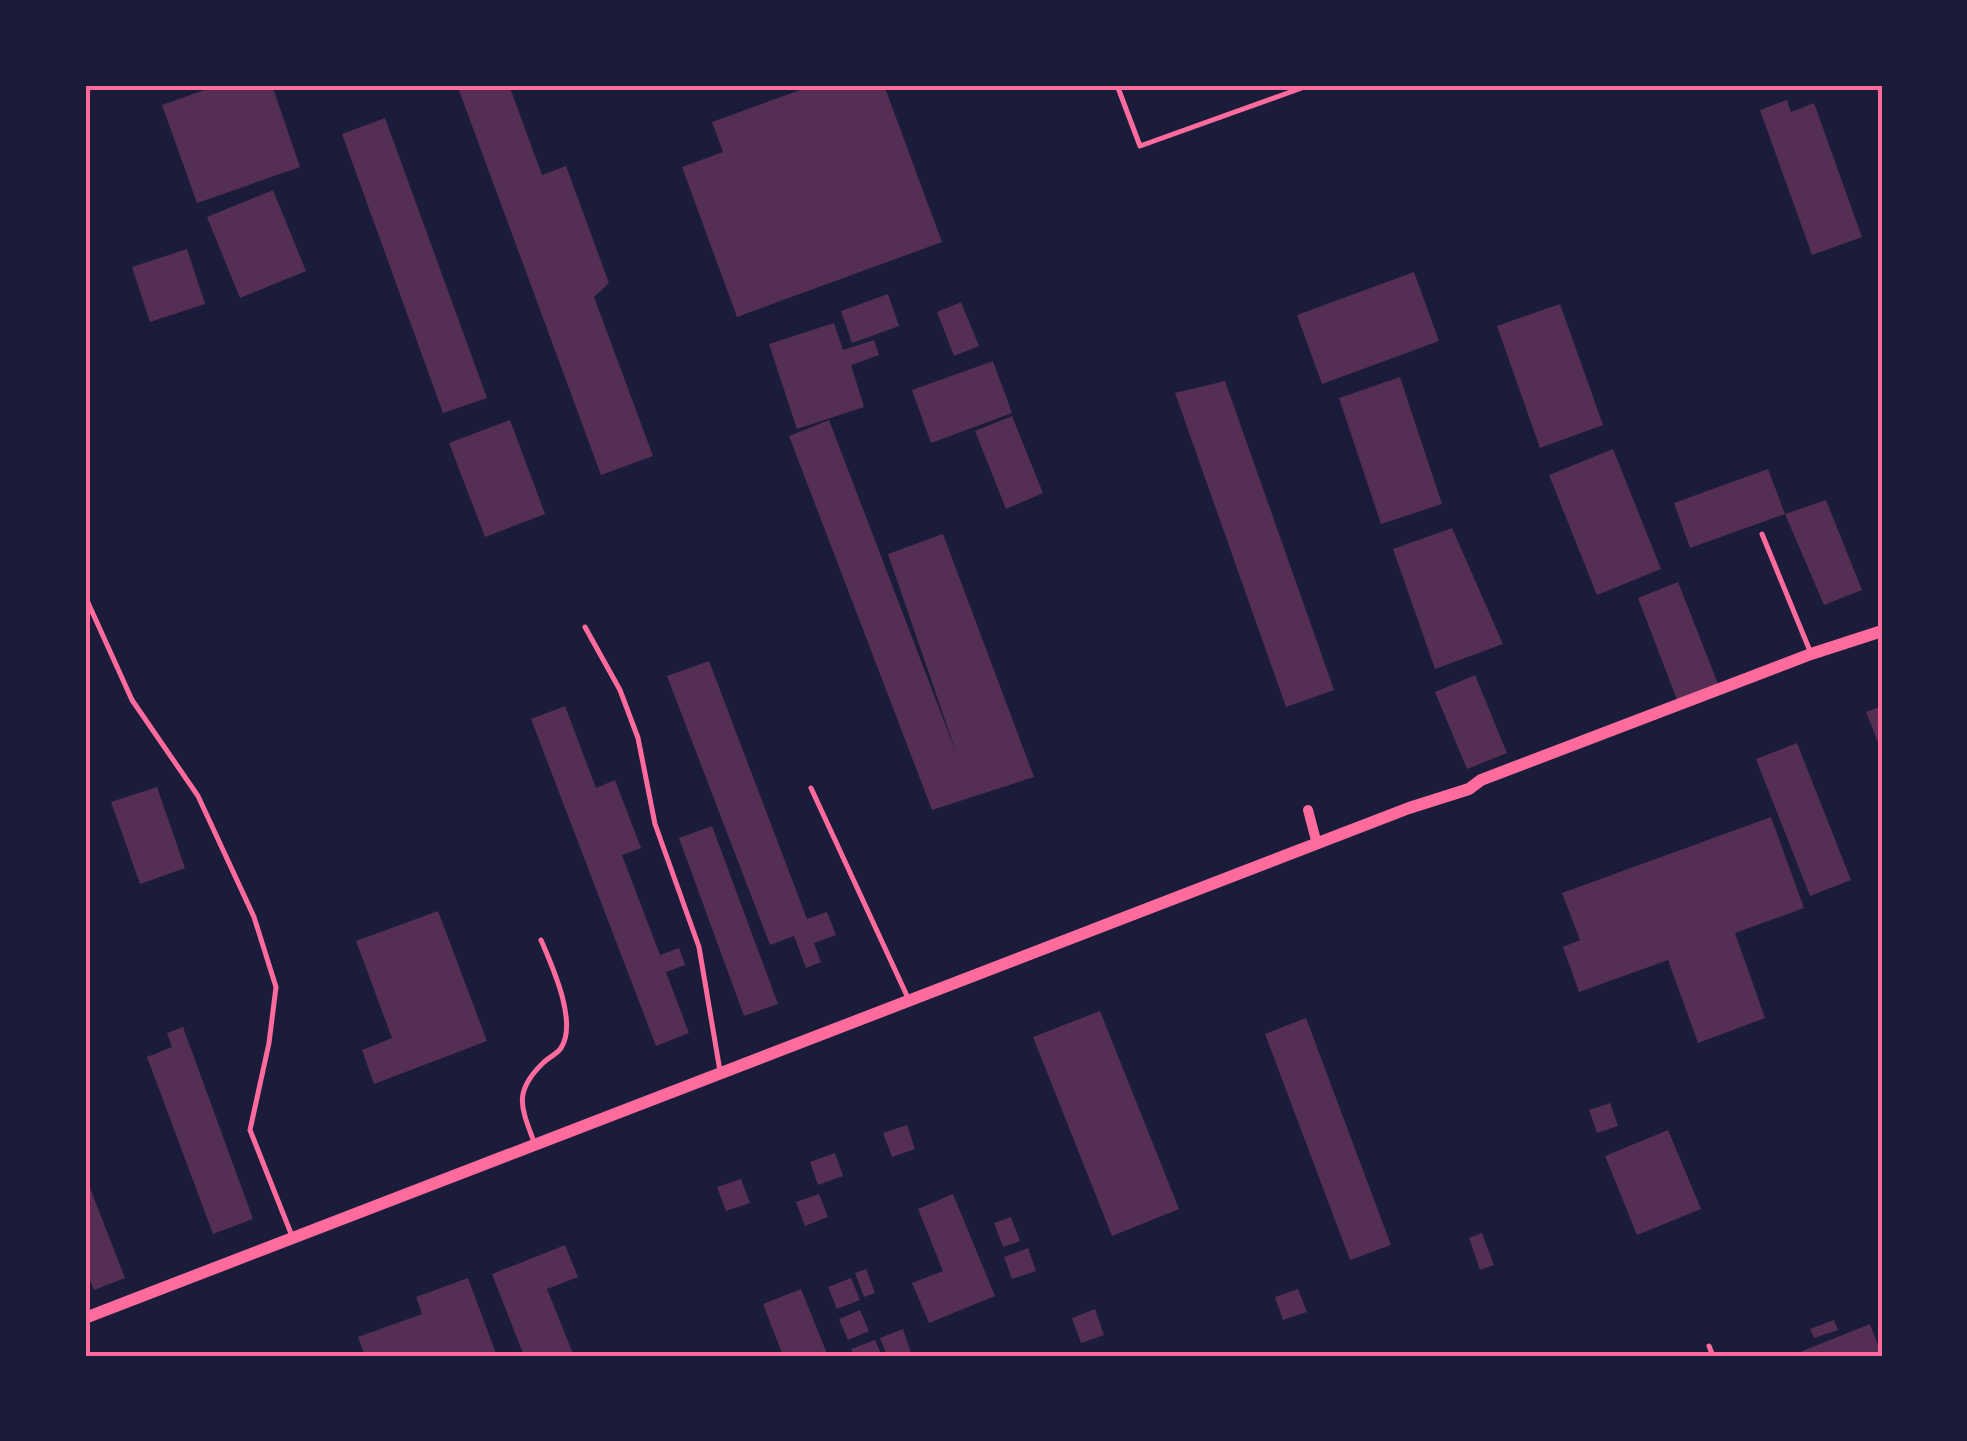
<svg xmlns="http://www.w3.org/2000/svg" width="1967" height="1441" viewBox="0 0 1967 1441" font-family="'Fira Sans',sans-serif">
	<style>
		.building { fill: #542f53 }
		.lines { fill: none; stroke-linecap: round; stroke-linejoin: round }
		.service { stroke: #ff6b9d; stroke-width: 5 }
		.minor { stroke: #ff6b9d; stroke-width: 10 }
		.tertiary { stroke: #ff6b9d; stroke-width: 12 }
		.neatline { fill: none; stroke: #ff6b9d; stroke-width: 4 }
	</style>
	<rect width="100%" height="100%" fill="#1b1b3a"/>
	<path class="building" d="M219,85H272L300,167L197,203L162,105Z
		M457,85H509L542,175L566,166L609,283L594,297L653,456L601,475Z
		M814,85H884L942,242L737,317L682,167L723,152L712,122Z
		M1787,100L1791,112L1814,103L1862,237L1812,255L1760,110Z
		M385,118L487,398L443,413L342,134Z
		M273,190L306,271L240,298L207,217Z
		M187,249L205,304L150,322L132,267Z
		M1414,272L1439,341L1322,384L1297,315Z
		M888,294L899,326L852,343L841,311Z
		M961,302L979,346L954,356L937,312Z
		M1560,304L1603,425L1540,448L1497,326Z
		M834,323L843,350L874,340L879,355L851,365L864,407L797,429L769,344Z
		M993,361L1012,413L931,443L912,390Z
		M1400,377L1442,504L1381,524L1339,398Z
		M1225,381L1334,690L1286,707L1175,393Z
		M1012,416L1043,493L1006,509L975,431Z
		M510,420L545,514L485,537L449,443Z
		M829,420L957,755L888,554L943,534L1034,777L932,810L789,436Z
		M1613,449L1661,569L1597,595L1549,475Z
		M1768,469L1785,514L1690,548L1674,503Z
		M1826,500L1862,590L1824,605L1785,514Z
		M1452,528L1503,644L1435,669L1393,549Z
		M1678,582L1720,689L1679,705L1638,598Z
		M709,661L807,919L827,912L836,935L814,943L821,962L806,968L794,936L770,945L667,676Z
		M1475,675L1507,753L1467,769L1435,692Z
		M565,706L596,788L615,780L641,848L622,855L660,955L679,948L685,965L666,972L689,1033L656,1046L531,719Z
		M1882,706V752L1866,712Z
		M1797,743L1851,880L1810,896L1756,759Z
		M157,787L185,868L140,884L111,802Z
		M1771,817L1804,908L1735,933L1765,1018L1698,1043L1668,960L1579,992L1563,947L1580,940L1562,893Z
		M712,826L778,1004L744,1016L679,838Z
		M438,911L487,1041L374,1084L362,1050L392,1038L356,941Z
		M1100,1011L1179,1209L1112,1236L1033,1037Z
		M1306,1018L1391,1245L1350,1260L1265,1034Z
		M183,1027L253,1219L213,1234L147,1057L172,1047L167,1033Z
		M1610,1103L1618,1126L1597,1133L1589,1110Z
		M907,1125L915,1149L892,1157L883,1133Z
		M1668,1130L1701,1209L1637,1235L1605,1156Z
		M835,1153L843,1176L818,1185L810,1162Z
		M85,1175L125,1278L94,1290L85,1269Z
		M741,1179L750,1203L726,1211L717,1187Z
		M819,1194L828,1217L805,1226L796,1202Z
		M953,1194L995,1296L929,1323L912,1283L943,1271L918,1209Z
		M1011,1217L1020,1241L1003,1247L994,1223Z
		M1482,1233L1494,1265L1480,1270L1469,1238Z
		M565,1245L578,1277L547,1289L574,1356H524L492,1274Z
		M1028,1248L1036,1271L1012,1279L1004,1257Z
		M866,1269L875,1293L864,1297L855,1273Z
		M468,1278L497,1356H365L358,1337L422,1314L416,1297Z
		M851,1278L860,1300L837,1309L828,1287Z
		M801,1289L828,1356H783L763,1304Z
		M1298,1289L1307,1312L1283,1320L1275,1297Z
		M1095,1309L1104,1335L1081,1343L1072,1318Z
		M860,1310L869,1331L848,1340L839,1319Z
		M1834,1320L1838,1330L1814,1338L1810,1329Z
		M1870,1324L1882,1356H1790Z
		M903,1329L911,1353L887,1356L880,1338Z
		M875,1340L882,1356H854L851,1349Z"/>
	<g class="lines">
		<path class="service" d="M1117,85L1140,146L1310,85
			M1762,534L1810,651
			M85,596L132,700L198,796L254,917L276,987L269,1043L250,1130L292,1236
			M585,627L620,690L638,738L655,824L699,947L720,1071
			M811,788L908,998
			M534,1142C521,1107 513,1092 543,1063C548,1058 557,1054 561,1048C578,1022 552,966 541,940
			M1709,1346L1713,1356"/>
		<path class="minor" d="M1308,810L1317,844"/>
		<path class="tertiary" d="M85,1318L1409,808L1469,789L1481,780L1811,654L1882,631"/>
	</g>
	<rect width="1967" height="1441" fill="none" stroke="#1b1b3a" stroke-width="175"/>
	<rect x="88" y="88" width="1792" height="1266" class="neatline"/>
</svg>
